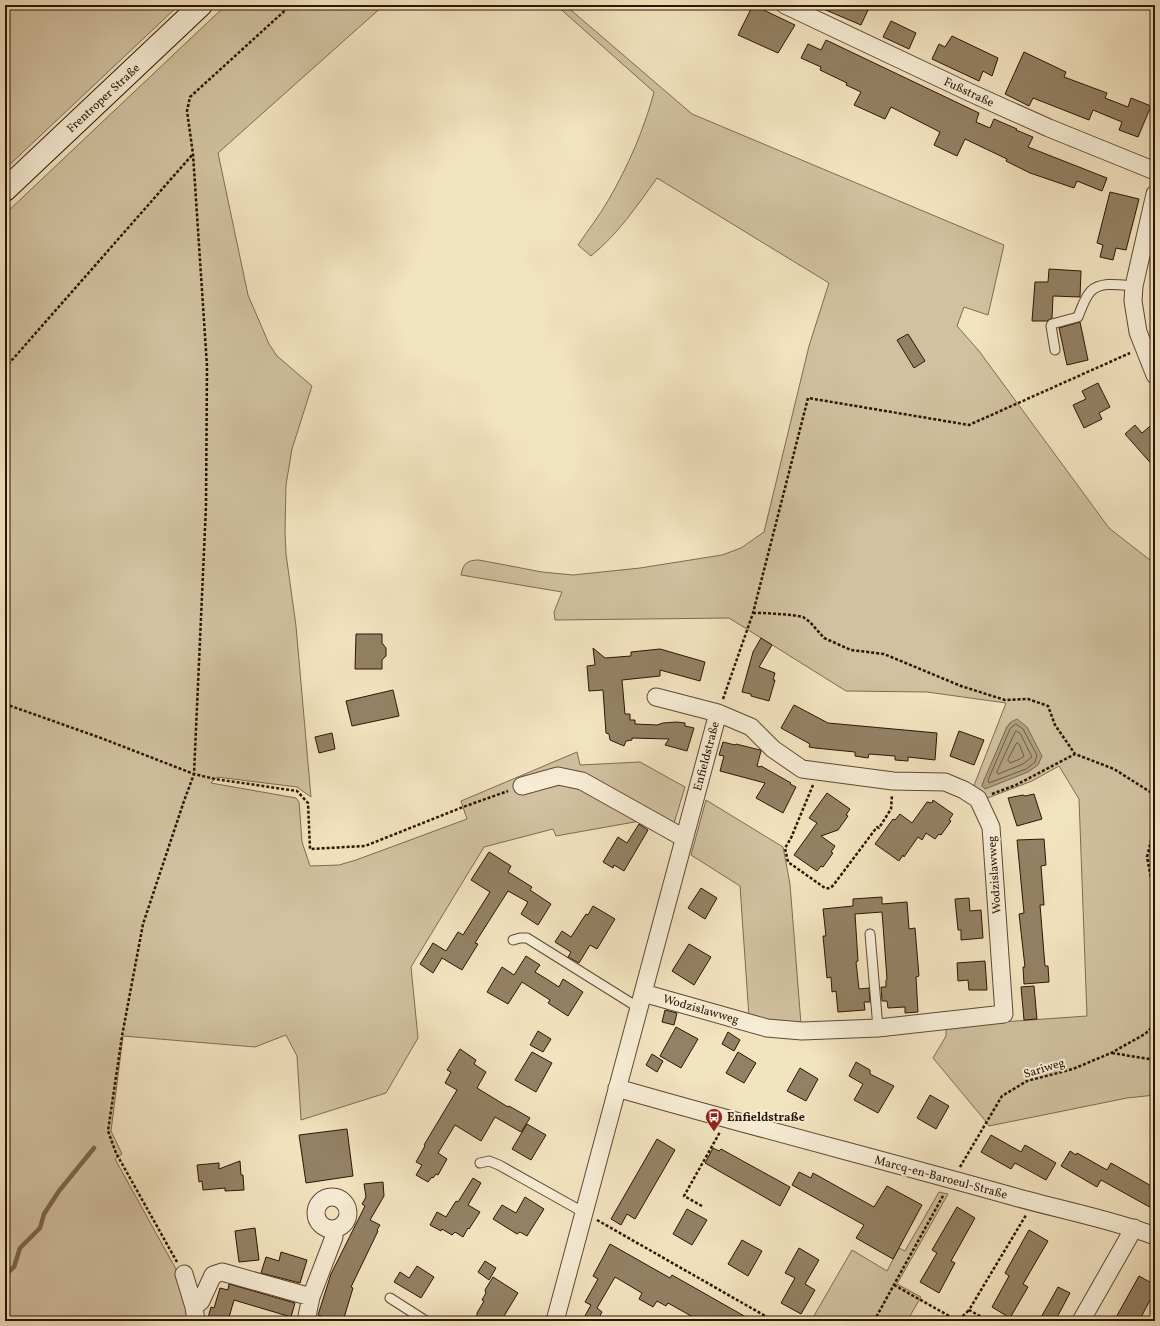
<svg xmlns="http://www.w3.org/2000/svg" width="1160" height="1326" viewBox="0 0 1160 1326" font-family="Vollkorn,serif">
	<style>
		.green { fill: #d1c1a0; stroke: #7f6b52; fill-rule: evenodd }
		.water { fill: #b09e80; stroke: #7c674e }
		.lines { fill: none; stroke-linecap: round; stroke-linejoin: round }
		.shore { stroke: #6e5a42; stroke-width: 1 }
		.stream { stroke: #7c674e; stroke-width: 4.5 }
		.building { fill: #948165; stroke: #2d1503 }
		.lane-casing { stroke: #5e4932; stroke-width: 11 }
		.street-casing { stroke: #5e4932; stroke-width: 19 }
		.secondary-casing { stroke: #2d1503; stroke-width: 24 }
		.path { stroke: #2d1503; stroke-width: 2.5; stroke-dasharray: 3 2; stroke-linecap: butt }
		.lane { stroke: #f7edd6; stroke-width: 9 }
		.street { stroke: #f7edd6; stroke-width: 17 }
		.secondary { stroke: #f7edd6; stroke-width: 22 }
		.labels { text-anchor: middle; stroke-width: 4; stroke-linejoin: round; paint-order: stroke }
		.street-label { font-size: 12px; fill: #2d1503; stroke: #f7edd6 }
		.poi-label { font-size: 12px; font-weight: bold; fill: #2d1503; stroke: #f7edd6; text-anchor: start }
	</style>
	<rect width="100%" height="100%" fill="#f3e4c0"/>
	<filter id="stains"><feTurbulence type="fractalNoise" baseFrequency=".005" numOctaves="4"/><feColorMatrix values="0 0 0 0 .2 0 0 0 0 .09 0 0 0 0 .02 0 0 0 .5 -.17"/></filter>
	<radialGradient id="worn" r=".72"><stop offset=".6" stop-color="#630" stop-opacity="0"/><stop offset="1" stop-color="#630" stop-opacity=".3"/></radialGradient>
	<path class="green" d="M5,5H179L5,169Z
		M226,5H384L218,153L248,295L269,344L277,356L312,386L292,449L286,485L285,532L286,554L296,626L311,797L297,787L217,777L211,783L296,798L299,802L302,842L310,866L339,865L356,860L467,819L461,801L577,752L580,765L640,762L685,787L669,840L640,821L556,836L553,829L484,847L411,967L418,1038L386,1093L301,1120L297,1056L286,1035L255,1047L123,1036L111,1131L122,1154L115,1159L182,1280L192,1321H5V214Z
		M556,5H565L692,114L1004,245L988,315L964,307L957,326L979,351L1109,528L1155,564V1095L1127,1098L989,1126L983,1118L933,1058L946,1036V1026L1087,1016L1079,799L1059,766L1032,781L985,799L973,788L1006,703L927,692L846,691L729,618L555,620L554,612L562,592L461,575C463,563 468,560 479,560L542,572L573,575L640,568L722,555L741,548L764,532L809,346L829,283L657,178C637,206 618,234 591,256L578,245C588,230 600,215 609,199C628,166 644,130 654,92ZM1011,722L982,786L1007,727Z
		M706,800L783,847L790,884L801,1024L749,1017L740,886L691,855Z
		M939,1192L948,1194L897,1284L921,1297L907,1321H811L852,1250L887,1271L899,1248L905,1251Z"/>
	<path class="water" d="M1017,719L1027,727L1042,756L1038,765L1028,772L985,789L982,786L984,780L1007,727L1011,722Z"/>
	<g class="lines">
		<path class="shore" d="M1016,724L1023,729L1037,755L1035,762L1026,769L989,783L988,780L1010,729Z
			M1016,731L1020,733L1032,757L1023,764L998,774L997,772Z
			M1017,743L1019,744L1024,756L1020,759L1010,763L1008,760Z"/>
		<path class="stream" d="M5,1275L14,1267L20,1248L40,1228L44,1214L59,1191L94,1148"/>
	</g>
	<path class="building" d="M753,5L795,25L778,53L738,35Z
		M814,5H868L866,10H868L861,25Z
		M891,21L916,33L909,49L883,37Z
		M952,36L998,58L992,76L983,71L979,81L932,59L939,44L945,47Z
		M826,40L979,113L976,122L990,128L994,119L1017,129L1016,130L1033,137L1028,147L1107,178L1102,191L1077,181L1074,188L1030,173L1006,161L1007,159L965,139L957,156L934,145L940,132L891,107L885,119L854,105L861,92L846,85L847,83L820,70L821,67L801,58L808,44L821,50Z
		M1024,52L1066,72L1064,77L1107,93L1105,98L1128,107L1131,98L1151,106L1138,137L1119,130L1122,122L1093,110L1089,120L1033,98L1029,106L1005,94Z
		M1110,192L1139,199L1126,250L1116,248L1113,260L1100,257L1103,245L1097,243Z
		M1049,269L1081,271L1080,297L1053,296L1052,318L1047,321H1032L1035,282H1048Z
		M1080,322L1088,360L1067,365L1059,328Z
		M908,334L925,361L914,368L897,340Z
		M1098,383L1110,407L1099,413L1102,419L1084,428L1073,405L1086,399L1082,391Z
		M1155,422V468L1125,434L1135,425L1142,433Z
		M356,634H382V643L386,648V656L382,660V669H355Z
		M761,638L772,645L759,667L775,673L773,680H775L769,701L751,696V694L742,692L753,652Z
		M593,648L605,658L631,656V652L660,649L705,662L700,681L660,670V676L622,680L625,714H630V720H635V724L657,725L663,723L677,722L685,723V726L694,728L687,751L665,745L669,739L632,738V740L626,741L624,746L610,740L609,734L606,733L603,690L589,691L587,666L595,665Z
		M393,690L399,716L352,726L346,701Z
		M794,705L828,723L937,733L935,760L908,757V761L895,760V756L869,754L868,758L855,756V752L815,748L809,747L810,744L781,728Z
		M959,731L984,740L974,765L950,756Z
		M332,733L335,749L319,753L315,737Z
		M723,742L735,745L736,744L760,750L761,751L757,766L760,767L761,766L791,783L790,784L796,787L783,813L756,798L765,783L720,771L724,756L719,755Z
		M827,793L850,809L846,815L848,816L838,830L821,836L835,846L831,852L833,853L823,867L821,866L817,871L794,855L817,823L809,818Z
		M1034,794L1042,819L1017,826L1008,798L1023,795L1025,796Z
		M933,800L953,814L949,820L951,821L941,835L939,834L935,839L926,833L922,840L918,837L904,857L903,855L899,861L875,844L893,819L895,820L900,814L912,823L927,802L932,803Z
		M639,824L648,830L624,871L614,865L613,868L603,862L618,837L627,843Z
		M1044,839L1046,865L1041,866L1044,905H1040L1045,966H1048L1049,982L1024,984L1023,967H1025L1019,914L1024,913L1017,840Z
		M489,852L511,866L508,872L532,887L530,890L551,904L538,925L521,914L528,902L508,891L475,943L478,944L462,970L442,958L433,973L420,964L433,943L446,951L458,932L463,935L490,892L471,880Z
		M701,888L717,898L705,919L688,908Z
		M882,897V904L907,902L909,929L915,928L919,976L916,977L918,1012L905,1013V1007L888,1008L887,1001H882L881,987H886V980L887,979L882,912L855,914L858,961L856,962L859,989L869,988L870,1002H864L865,1010L838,1012L836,991L832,992L831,977L827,978L823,936H826L823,909L853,906V899Z
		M969,898L970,911L981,910L983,938L961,940V930H958L955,899Z
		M593,906L615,919L597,949L590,945L579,963L568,957L571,952L555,942L562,931L571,937L586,914L588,915Z
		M689,944L711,957L694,985L672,971Z
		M526,956L540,965L535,972L545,978L559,987L563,979L583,992L568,1016L548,1003L550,1000L522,982L508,1004L487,992L502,967L514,975Z
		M985,961L987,990H969L968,980L958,981L957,963Z
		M1034,986L1037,1019L1024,1020L1021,987Z
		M665,1010L677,1013L674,1025L662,1022Z
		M676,1027L698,1039L681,1068L660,1056Z
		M538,1031L551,1039L543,1052L530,1045Z
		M728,1032L740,1040L734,1051L722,1044Z
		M460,1049L476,1060L474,1064L486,1072L477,1088L508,1107L509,1106L530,1118L521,1132L495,1117L481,1141L455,1125L438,1153L447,1159L438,1175L436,1174L433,1178L432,1177L428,1182L416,1175L422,1165L416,1162L425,1146L424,1145L457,1090L445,1083L451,1072L447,1070Z
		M532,1052L552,1063L536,1092L515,1080Z
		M738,1052L756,1063L744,1083L726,1073Z
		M652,1054L663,1061L657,1072L646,1065Z
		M856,1062L870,1070V1074L894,1086L878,1113L854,1100L863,1084L849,1076Z
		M800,1068L818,1079L806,1101L787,1091Z
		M930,1095L949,1106L936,1129L917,1118Z
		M527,1124L546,1135L531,1160L512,1149Z
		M347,1129L353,1176L306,1183L299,1135Z
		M991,1135L1021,1152L1025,1145L1056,1163L1046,1180L1015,1163L1011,1169L981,1152Z
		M657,1139L675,1150L635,1219L627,1214L621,1225L611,1219Z
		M713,1148L719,1151L721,1149L790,1187L780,1206L705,1163Z
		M1070,1151L1076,1155L1077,1153L1107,1170L1111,1163L1155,1188V1210L1101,1180L1097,1187L1061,1166Z
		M240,1161L241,1175H243L244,1190L225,1191V1188L203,1190L202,1181L199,1182L197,1165L219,1163V1169Z
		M799,1172L811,1178L813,1173L874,1207L887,1186L922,1205L893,1259L856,1238L864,1225L792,1185Z
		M473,1178L481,1183L468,1205L480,1212L469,1229L468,1228L463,1237L455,1232L452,1235L442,1229L441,1231L430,1225L437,1212L446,1217L456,1201L458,1202Z
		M383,1182L384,1196L370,1220L380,1225L377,1230L378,1231L351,1287L353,1288L343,1321H323L324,1317L318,1315L331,1274L365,1206L362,1204L366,1197L364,1184Z
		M525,1197L544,1209L527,1236L520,1232L517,1234L493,1219L502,1205L516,1213Z
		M957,1207L975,1218L951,1261L955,1263L939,1293L920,1282L937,1253L932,1250Z
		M687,1209L707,1220L692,1245L673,1234Z
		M255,1228L259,1260L239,1262L235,1231Z
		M1029,1230L1048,1241L1023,1284L1028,1287L1010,1318L992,1307L1009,1276L1005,1273Z
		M742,1240L762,1251L748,1276L728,1264Z
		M610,1244L670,1278L672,1275L753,1321H700L668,1303L666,1306L657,1301L653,1307L639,1299L642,1293L615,1277L597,1308L602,1312L597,1321H582L591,1305L585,1302L598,1279L593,1276Z
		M799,1248L819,1260L805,1284L815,1290L801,1314L781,1303L795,1278L785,1273Z
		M281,1252L307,1260L300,1283L261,1273L266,1257L279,1261Z
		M485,1261L496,1268L489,1280L478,1272Z
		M417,1266L434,1277L421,1298L394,1282L400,1272L409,1278Z
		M1139,1276L1155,1285V1292L1149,1302L1139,1321H1114Z
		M493,1277L518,1293L501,1321H474L477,1315V1313L484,1301L482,1300L486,1293L485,1290Z
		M229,1284L295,1303L291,1317L234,1300L228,1321H207L211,1307L214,1308L220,1288L228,1290Z
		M1058,1287L1070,1293L1055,1321H1039Z"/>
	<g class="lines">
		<defs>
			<path id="lane" d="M1055,350L1051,326L1052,324L1078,317C1081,309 1085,297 1091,291C1101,281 1121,285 1134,286
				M870,934L878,1028
				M513,940L520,938H527L639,1008
				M480,1163L489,1161L499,1165L583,1212
				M390,1298L426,1321"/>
			<path id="street" d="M785,5L971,93L1049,128L1155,171
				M1155,194L1134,286L1133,301L1138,332L1155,375
				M522,786L558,776L582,781L684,838
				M643,993L767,1028L802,1031L878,1028L1004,1014L991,827L978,799L964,790L945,782L893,781L802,769L773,749L751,727L718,713L656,697
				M617,1088C749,1126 883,1160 1015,1197C1061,1210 1110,1219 1155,1236
				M316 1213a16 16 0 1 1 32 0a16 16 0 1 1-32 0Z
				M184,1274L194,1307L196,1321
				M194,1307L201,1301L213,1275L222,1272L311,1297
				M306,1321L311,1297L334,1237L332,1229
				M555,1321L718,713
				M1081,1321L1134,1228"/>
			<path id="secondary" d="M5,190L201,5"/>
		</defs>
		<use href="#lane" class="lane-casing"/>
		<use href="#street" class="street-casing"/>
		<use href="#secondary" class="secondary-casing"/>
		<path class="path" d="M5,368L193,154
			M753,613H764L792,615L803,617L810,622L824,638L851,650L884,654L961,686L1005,700L1028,699L1048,706L1055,725L1075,754
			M723,699L753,613L808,398L969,425L1130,353
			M5,704L101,738L194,774L215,779L297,791L308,803L310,849L365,846L463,807L508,791
			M813,785L791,838L785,848L788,862L825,888C830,889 832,887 835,883L877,827L879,828L891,809L892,795
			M992,794L1016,785L1075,754L1114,769L1155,795
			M1155,825L1147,857L1155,899
			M1112,1053L1155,1060
			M960,1167L1002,1096L1027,1081L1073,1069L1111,1053L1145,1034L1155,1024
			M702,1206L684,1196L720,1132
			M597,1220L774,1321
			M177,1262L116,1153L108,1131L122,1036L143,924L184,801L194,774L206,506L207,366L193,154L187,111L190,97L291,5
			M894,1285L958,1321L969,1310
			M874,1321L944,1194
			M989,1321L969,1310L1026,1215"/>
		<use href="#lane" class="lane"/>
		<use href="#street" class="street"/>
		<use href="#secondary" class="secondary"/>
	</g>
	<defs>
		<symbol id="bus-pin" viewBox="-11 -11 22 30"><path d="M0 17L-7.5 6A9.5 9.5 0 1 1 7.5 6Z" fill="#8f2418" stroke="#f7edd6"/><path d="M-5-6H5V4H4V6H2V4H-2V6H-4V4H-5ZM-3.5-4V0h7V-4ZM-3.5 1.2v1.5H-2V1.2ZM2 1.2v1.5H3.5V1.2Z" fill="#fff"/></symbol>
	</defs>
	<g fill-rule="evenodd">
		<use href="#bus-pin" x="704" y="1107" width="20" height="27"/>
	</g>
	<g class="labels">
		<g class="street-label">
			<text transform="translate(969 92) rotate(25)" y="4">Fußstraße</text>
			<text transform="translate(103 98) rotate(-43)" y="4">Frentroper Straße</text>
			<text transform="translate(706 756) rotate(-75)" y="4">Enfieldstraße</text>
			<text transform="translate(994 875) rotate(-94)" y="4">Wodzislawweg</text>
			<text transform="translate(701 1009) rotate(16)" y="4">Wodzislawweg</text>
			<text transform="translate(1044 1068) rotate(-17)" y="4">Sariweg</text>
			<text transform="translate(941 1177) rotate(15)" y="4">Marcq-en-Baroeul-Straße</text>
		</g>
		<g class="poi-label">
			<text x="727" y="1121">Enfieldstraße</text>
		</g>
	</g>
	<rect width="1160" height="1326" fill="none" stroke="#f3e4c0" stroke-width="20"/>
	<rect x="6" y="6" width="1148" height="1314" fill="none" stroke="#2d1503" stroke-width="2"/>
	<rect x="10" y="10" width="1140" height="1306" fill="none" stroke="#2d1503"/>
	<rect width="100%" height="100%" filter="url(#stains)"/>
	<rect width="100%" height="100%" fill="url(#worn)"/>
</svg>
